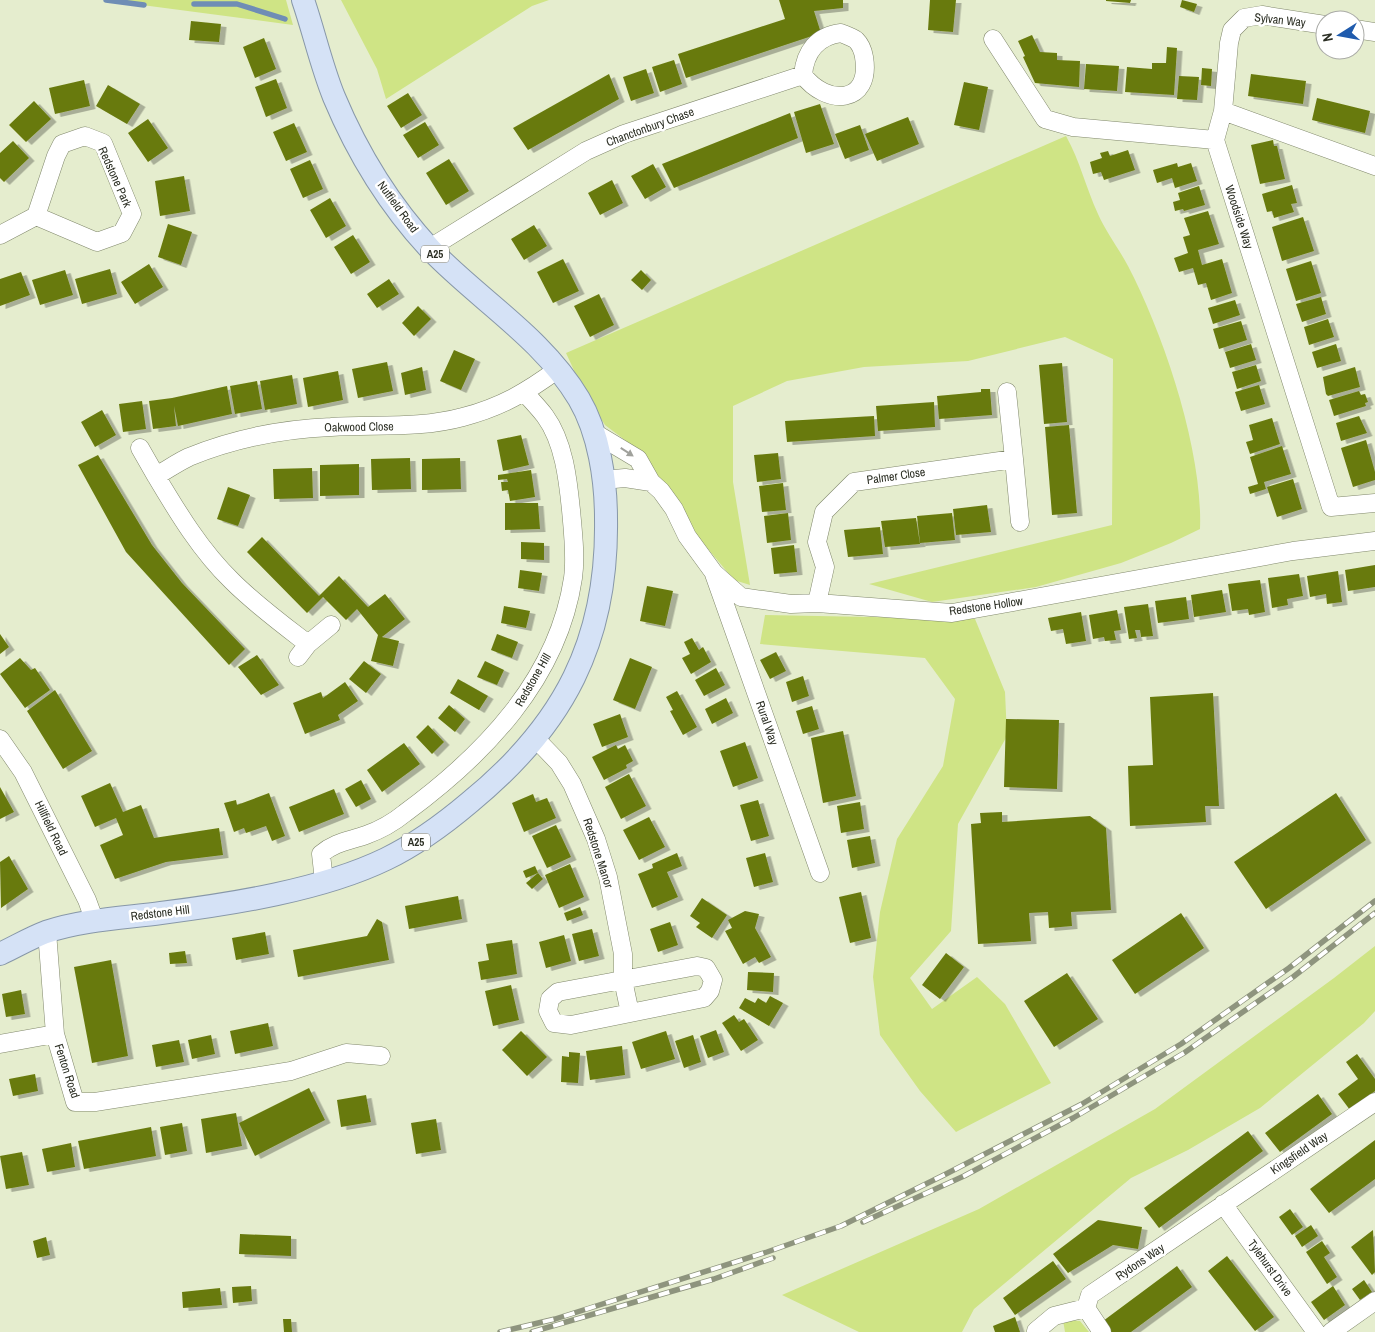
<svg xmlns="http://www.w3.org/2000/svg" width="1375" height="1332" viewBox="0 0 1375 1332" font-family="'Archivo Narrow',sans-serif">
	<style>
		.green { fill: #cfe485 }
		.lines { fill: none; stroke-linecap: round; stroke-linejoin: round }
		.stream { stroke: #6f8db5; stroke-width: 5.5 }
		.building { fill: #687a0d; filter: url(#shadow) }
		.minor-casing { stroke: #81886c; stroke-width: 19 }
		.major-casing { stroke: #8797a8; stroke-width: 24 }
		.minor { stroke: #fff; stroke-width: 18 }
		.major { stroke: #d5e2f6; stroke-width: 22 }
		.rail-casing { stroke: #8e947e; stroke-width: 5.5 }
		.rail { stroke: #fff; stroke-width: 4; stroke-dasharray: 11; stroke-linecap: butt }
		.oneway { fill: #a0a19c }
		.labels { text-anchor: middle; stroke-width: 5; stroke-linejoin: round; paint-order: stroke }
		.shield { fill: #fff; stroke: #6b6d65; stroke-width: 1 }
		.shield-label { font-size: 11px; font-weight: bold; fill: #2b2e23 }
		.street-label { font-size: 12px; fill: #2b2e23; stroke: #fff }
	</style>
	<defs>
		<filter id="shadow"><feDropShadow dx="5.5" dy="3" stdDeviation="0" flood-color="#0004"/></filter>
	</defs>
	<rect width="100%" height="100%" fill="#e5edce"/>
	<path class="green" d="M104,0H286L293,25Z
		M341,0H549L532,6L386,99L377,69Z
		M1066,136C1080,161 1086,188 1098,214C1106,232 1119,249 1128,266C1164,335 1203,451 1200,529L1171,543L1121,563L1036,587L932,602L869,584L1112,525L1113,359L1065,337L968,361L864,367L787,381L733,406V482L750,585L734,580L682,518L638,450L605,425L584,392L566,353Z
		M765,615L975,619L1005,692L1007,736L958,824L951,931L910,978L932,1009L977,977L1005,1004L1051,1083L956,1132L920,1091L880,1035L873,977L880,912L897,839L943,766L955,699L925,658L760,644Z
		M1375,946V1011L1364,1023L1260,1108L1188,1150L1131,1178L974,1309L962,1332H859L782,1295L979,1209L1155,1109L1334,978Z
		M1063,1320L1080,1321L1089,1332H1065Z"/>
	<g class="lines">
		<path class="stream" d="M106,0L144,5
			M194,4H237L285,19"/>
	</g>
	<path class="building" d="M779,0H843V8L814,11L821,33L686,78L678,54L785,19Z
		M930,0H956L953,32L928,30Z
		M1106,0H1131L1130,3L1106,1Z
		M1182,0L1197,4L1194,12L1180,7Z
		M191,21L221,24L219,42L189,40Z
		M1032,35L1040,52L1057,53V60L1080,61L1079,87L1035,83L1023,57L1025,56L1018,41Z
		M264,38L276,69L255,78L243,47Z
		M1167,47L1177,48L1174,95L1125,92L1127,67L1152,69V63H1166Z
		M674,60L682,84L660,92L652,67Z
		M1086,64L1119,66L1117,91L1084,89Z
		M1202,68L1212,69L1211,86L1201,85Z
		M646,69L654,93L631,101L623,77Z
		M609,74L619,99L528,150L513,128Z
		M1251,74L1306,81L1303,104L1248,96Z
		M1179,76L1199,77L1197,100L1177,99Z
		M276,79L287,108L266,117L255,87Z
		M84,80L90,106L55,114L49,88Z
		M964,82L988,87L979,130L954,125Z
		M108,85L140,104L127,124L96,106Z
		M408,93L422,115L401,128L387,106Z
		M1317,98L1370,111L1365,133L1312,120Z
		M34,101L51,119L26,142L9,125Z
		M820,104L834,144L806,153L794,112Z
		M790,113L798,138L674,188L662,164Z
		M908,117L919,144L877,161L865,134Z
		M148,119L168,148L148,162L128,133Z
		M425,122L439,145L418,158L403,135Z
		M294,123L307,152L286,161L273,132Z
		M860,125L869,150L845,159L835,134Z
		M1273,140L1274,146H1277L1285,179L1260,184L1251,145Z
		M13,141L29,158L4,182L0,178V153Z
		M1128,150L1135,170L1104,180L1101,172L1093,174L1090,162L1102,158L1100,153L1108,151L1110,156Z
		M449,159L469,191L446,205L426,173Z
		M310,160L323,189L303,198L290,169Z
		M1177,163L1178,167L1191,163L1197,181L1175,188L1172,178L1157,183L1153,170Z
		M653,164L666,187L645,199L631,176Z
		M184,176L190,211L160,216L155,181Z
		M612,180L623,203L600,215L588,193Z
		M1292,185L1297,203L1291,204L1294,212L1274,218L1272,211L1267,212L1262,194Z
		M1199,186L1205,205L1184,211L1183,209L1175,211L1173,202L1180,200L1178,193Z
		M330,198L346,226L326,238L310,210Z
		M1208,211L1219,244L1198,250L1202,265L1222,259L1232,293L1211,300L1206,283L1198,285L1193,268L1179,272L1174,258L1188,253L1183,237L1190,235L1184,218Z
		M1303,217L1314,251L1282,261L1272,227Z
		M168,224L192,232L181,265L158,257Z
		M534,225L547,246L524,260L511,239Z
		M353,235L370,262L351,274L334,247Z
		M563,259L579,291L553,303L537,272Z
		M1311,261L1321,293L1296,301L1286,269Z
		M149,264L163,287L135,304L121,282Z
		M110,269L117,294L82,304L75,279Z
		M65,270L73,295L40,305L32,280Z
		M641,270L651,280L642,290L631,280Z
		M21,272L30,295L0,306V279Z
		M389,279L399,294L377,308L367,294Z
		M599,294L614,325L590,337L574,306Z
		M1321,297L1326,314L1302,322L1296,304Z
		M1235,300L1240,315L1213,324L1208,308Z
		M418,306L431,319L414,336L402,323Z
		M1328,319L1334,337L1309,345L1304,327Z
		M1241,321L1247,340L1219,349L1213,329Z
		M1251,344L1256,360L1230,368L1225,352Z
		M1336,344L1341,361L1317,368L1312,352Z
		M454,350L475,359L461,390L440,381Z
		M387,362L393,391L358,398L352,369Z
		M1062,363L1067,422L1044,424L1039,365Z
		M1256,365L1261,381L1237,389L1232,372Z
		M422,367L426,390L405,395L401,373Z
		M1355,367L1360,387L1328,396L1326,394L1323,377Z
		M338,371L343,400L308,407L303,378Z
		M292,375L297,404L265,410L260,381Z
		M257,381L262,409L235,414L230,386Z
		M1259,385L1265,404L1241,411L1235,392Z
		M227,386L232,414L178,426L174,406L176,426L153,429L149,401L172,398Z
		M981,389H990L992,415L939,419L937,396L981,392Z
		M1359,391L1361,395L1365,394L1368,402L1365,403L1366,406L1334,416L1329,400Z
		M142,401L146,429L123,432L119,404Z
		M934,402L935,427L878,431L876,406Z
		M102,410L116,435L95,447L81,422Z
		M874,416L875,436L787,442L785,421Z
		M1359,416L1367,433L1341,441L1336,423Z
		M1272,418L1280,444L1250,454L1246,442L1253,440L1249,425Z
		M1069,425L1077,513L1052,515L1045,427Z
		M521,435L529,465L503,471L497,440Z
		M1366,440L1375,472V480L1353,487L1341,448Z
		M1282,446L1291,474L1264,482L1266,489L1250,494L1248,487L1258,484L1250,457Z
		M778,453L781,479L757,482L754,455Z
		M98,455L152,545L182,583L245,649L229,665L126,552L78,465Z
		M410,458L411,489L372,490L371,459Z
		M460,458L461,489L422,490V459Z
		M359,464V495L320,496V465Z
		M312,468L313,498L274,499L273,469Z
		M531,470L535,497L510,501L508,490L502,491L501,482H508L507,479L498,480V475Z
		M1293,479L1302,509L1277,517L1267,487Z
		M783,483L786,510L762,512L759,486Z
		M228,487L250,495L238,526L217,519Z
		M505,503H538L540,529L505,530Z
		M987,505L991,532L956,535L953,509Z
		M788,513L791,540L767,543L764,516Z
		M952,513L955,540L920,543L917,516Z
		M916,518L920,544L885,547L881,521Z
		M880,527L883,554L848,557L844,530Z
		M262,537L319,596L339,576L368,607L385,594L405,619L382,637L399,641L393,666L371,661L378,635L357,609L346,620L323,597L307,613L247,552Z
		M521,542L544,543V560L521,559Z
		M794,545L797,572L774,574L771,548Z
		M1375,565V587L1348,591L1345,570Z
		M520,570L542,573L539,591L518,588Z
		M1338,571L1342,602L1327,604L1326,594L1310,597L1307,576Z
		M1299,574L1303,596L1287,599L1288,605L1272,608L1268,578Z
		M1260,580L1265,612L1249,615L1248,609L1232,611L1228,584Z
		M647,586L673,591L665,626L640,621Z
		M1222,590L1226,612L1194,617L1191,595Z
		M1186,597L1189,619L1158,623L1155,601Z
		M1148,604L1153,636L1141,637L1140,630H1135L1137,638L1129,639L1124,607Z
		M504,606L530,611L526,628L501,623Z
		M1117,610L1121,630L1114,631L1116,640L1105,641L1104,637L1093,639L1089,615Z
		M1081,612L1086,641L1066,644L1063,629L1051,631L1048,618Z
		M0,634L9,647L0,654Z
		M497,634L518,642L512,658L491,650Z
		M692,638L699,650L703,647L711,662L691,674L682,658L690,654L684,642Z
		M776,652L786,671L770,679L760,660Z
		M257,655L279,685L261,695L238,667Z
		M20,658L31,670L35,668L50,690L25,708L0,674Z
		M630,658L652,667L635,709L613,700Z
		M364,661L381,674L366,693L349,679Z
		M485,661L504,670L497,685L477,677Z
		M716,668L725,685L704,696L695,680Z
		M803,676L809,696L792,702L786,682Z
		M458,679L488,696L479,710L450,693Z
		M345,682L358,701L338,715L340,720L305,734L293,703L321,692L323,698Z
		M55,690L92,751L63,769L27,711Z
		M677,691L697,727L683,735L670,711L673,710L666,697Z
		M1213,693L1219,806H1205L1206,822L1130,826L1128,766L1153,765L1150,697Z
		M726,698L733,713L712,724L705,709Z
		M449,705L465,719L455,732L438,718Z
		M812,706L819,729L803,734L796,711Z
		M620,714L628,737L602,747L593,724Z
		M1006,719L1059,720L1057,789L1004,787Z
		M428,725L444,742L432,754L416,737Z
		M843,731L856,796L823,803L811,738Z
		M745,742L758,778L733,787L720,751Z
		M404,743L420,764L382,792L367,770Z
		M616,745L618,749L625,745L633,761L626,765L627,768L604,780L592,757Z
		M629,774L646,806L621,819L605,787Z
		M361,780L371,799L356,807L345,789Z
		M110,783L123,812L141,805L154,838L219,828L223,855L166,862L115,879L100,845L123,835L116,818L95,827L81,796Z
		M0,787L14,812L0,819Z
		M334,789L344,814L299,832L289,807Z
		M269,793L285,836L272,841L266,826L246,833L244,828L234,832L224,803L236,800L237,805Z
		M1336,793L1366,840L1266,909L1234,862Z
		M533,794L536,802L547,798L556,818L524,832L512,803Z
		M758,800L769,836L751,841L740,805Z
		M860,802L864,829L841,833L837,806Z
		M1002,812V822L1090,816L1106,828L1111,910L1071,912L1072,926L1049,928L1048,912L1029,913L1031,941L978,944L971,824L981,823L980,813Z
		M649,817L665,847L639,860L623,830Z
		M556,825L571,857L547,868L532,836Z
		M870,836L875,863L852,868L847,840Z
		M677,853L682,866L667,872L678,897L652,908L638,874L653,868L652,864Z
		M765,853L773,882L754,887L746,858Z
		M9,856L28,889L1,908L0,862Z
		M570,864L584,897L559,908L545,875Z
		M535,866L538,873L526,878L523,871Z
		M538,873L543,879L532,889L526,883Z
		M861,892L871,938L850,943L839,897Z
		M458,896L462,919L409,929L405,906Z
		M702,898L727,915L712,938L696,927L700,923L690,916Z
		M580,907L583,915L567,921L564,913Z
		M745,911L759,914L755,928L771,957L759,963L755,957L743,964L725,931L732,928L728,920Z
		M1181,913L1204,948L1135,994L1112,960Z
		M377,919L382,922L389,960L298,977L293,950L367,936Z
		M670,922L678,945L658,952L650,929Z
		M592,929L599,956L579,961L572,934Z
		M265,932L269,954L236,960L232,938Z
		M564,935L571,961L546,968L539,942Z
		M512,940L517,974L481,980L478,962L489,960L486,944Z
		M185,951L187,963L170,964L169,953Z
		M946,953L964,967L940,999L922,985Z
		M111,960L128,1056L92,1063L74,967Z
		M748,972L774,973L773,992L747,990Z
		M1067,973L1098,1019L1054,1047L1024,1001Z
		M511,985L519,1020L493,1026L485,991Z
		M21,990L25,1014L6,1017L2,994Z
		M770,996L783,1003L769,1026L739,1008L745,998L755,1003L758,998L766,1003Z
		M734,1015L739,1022L744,1019L758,1040L741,1051L722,1023Z
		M268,1023L273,1046L235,1054L230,1031Z
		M716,1030L724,1052L708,1058L700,1036Z
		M521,1031L547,1057L527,1076L502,1050Z
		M666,1031L675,1059L641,1069L632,1042Z
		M211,1035L215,1054L192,1059L188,1040Z
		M693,1035L701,1062L684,1068L675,1041Z
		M179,1040L184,1062L156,1067L152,1045Z
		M622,1046L625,1075L590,1080L586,1051Z
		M569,1052L580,1053L578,1083L561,1082L562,1056L569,1057Z
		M1357,1054L1375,1079V1091L1350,1110L1338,1094L1358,1079L1346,1062Z
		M35,1074L38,1091L13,1096L9,1079Z
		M309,1088L325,1120L255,1156L239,1123Z
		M1318,1094L1332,1114L1280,1152L1265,1133Z
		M366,1095L371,1122L341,1127L337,1100Z
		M236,1113L242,1146L206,1153L201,1119Z
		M436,1119L441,1150L416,1154L411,1123Z
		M182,1123L187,1151L165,1155L160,1127Z
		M151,1127L156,1156L84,1169L78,1141Z
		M1248,1131L1263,1151L1159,1228L1144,1208Z
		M1375,1140V1179L1329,1213L1310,1189Z
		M71,1143L75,1167L47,1172L42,1149Z
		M22,1152L29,1185L6,1189L0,1156Z
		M1290,1209L1303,1227L1292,1235L1279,1217Z
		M1098,1220L1142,1227L1138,1249L1113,1245L1068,1273L1053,1254Z
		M1311,1225L1318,1236L1302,1247L1295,1236Z
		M1373,1230L1375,1272L1372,1275L1351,1247Z
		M240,1234L291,1236V1256L239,1254Z
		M46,1237L50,1255L37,1258L33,1241Z
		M1322,1241L1330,1253L1324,1257L1337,1277L1327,1284L1306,1252Z
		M1227,1256L1274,1317L1255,1331L1208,1271Z
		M1053,1261L1066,1279L1015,1315L1003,1298Z
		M1177,1266L1192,1287L1131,1332H1105L1099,1324Z
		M1364,1280L1372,1292L1360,1300L1352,1289Z
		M251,1286L252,1301L233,1303L232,1287Z
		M1333,1286L1345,1305L1324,1320L1311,1302Z
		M220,1288L222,1305L183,1308L182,1292Z
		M1015,1317L1020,1332H995L993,1326Z
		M283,1319H291L292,1332H284Z"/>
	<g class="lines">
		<defs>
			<path id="minor" d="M1355,29L1375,32
				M841,33C846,35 852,37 856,40C861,45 863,51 864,57C872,105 826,106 803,75C805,52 817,36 841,33Z
				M993,39L1045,119L1073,127L1215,140L1331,507L1375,503
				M1223,111L1375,166
				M1215,140L1223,111L1229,43L1232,30L1244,18L1262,15L1325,25
				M0,235L36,216L56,156L62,144L85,136L103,143L132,214L122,233L97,242L36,216
				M430,248L586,151L624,134L803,75
				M593,432L638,459L651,482L661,491L674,509L687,536L714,573L741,597L791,604L817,603L952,613L1293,551L1375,541
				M140,448L156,476
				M1014,459L1020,522
				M603,480L625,478L651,482
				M714,574L820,873
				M817,603L825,567L817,542L824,512L854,482L1014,459L1007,392
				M308,644C282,624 255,604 232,581C201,551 178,513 156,476C167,470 178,462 189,457C233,439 284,429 331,427C375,424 419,429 463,417C501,407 527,392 558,369
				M298,657L308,644L331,625
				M535,738L559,763L572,784L596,839L608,877L623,954V980L630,1013
				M0,739L23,772L87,900L95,922
				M324,881L321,854C335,842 349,841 366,835C380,830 394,822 405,813C484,755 558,679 573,578C576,557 573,532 571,510C568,480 564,442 545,416C539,408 532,401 525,393
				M47,932L55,1034L75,1102H95L291,1071L346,1053L381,1056
				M697,966L706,968L713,980L710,991L704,998L571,1025L554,1023L548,1011L550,999L558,992Z
				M0,1044L55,1034
				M1223,1204L1316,1332
				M1036,1331L1054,1316L1086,1308
				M1102,1332L1086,1308L1090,1295L1375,1102
				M1331,1332L1375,1301"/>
			<path id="major" d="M0,954C15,947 30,938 46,932C82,920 123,918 161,913C232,904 322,890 386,859C417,844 444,824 470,802C564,725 608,641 606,519C606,480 599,433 579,399C543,338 479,300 431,250C390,206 357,152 334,97C321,65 314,32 303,0"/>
		</defs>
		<use href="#minor" class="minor-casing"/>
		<use href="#major" class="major-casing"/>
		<use href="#minor" class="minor"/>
		<use href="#major" class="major"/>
		<defs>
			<path id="rail" d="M863,1222L964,1176L1073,1118L1184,1053L1293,977L1375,913
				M500,1332L555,1319L767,1252L841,1226L944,1175L1082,1104L1181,1044L1289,968L1375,901
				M532,1332L714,1279L773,1258"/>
		</defs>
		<use href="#rail" class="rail-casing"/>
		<use href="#rail" class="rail"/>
	</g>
	<defs><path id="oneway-solid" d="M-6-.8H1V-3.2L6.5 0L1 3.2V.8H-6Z" transform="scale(1.25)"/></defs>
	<use class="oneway" href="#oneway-solid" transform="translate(627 452) rotate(33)"/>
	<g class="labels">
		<g class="shield">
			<rect x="421" y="245.5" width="28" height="17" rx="4"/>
			<rect x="402" y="833.5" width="28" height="17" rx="4"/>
		</g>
		<g class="shield-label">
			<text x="435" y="258">A25</text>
			<text x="416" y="846">A25</text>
		</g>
		<g class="street-label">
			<text transform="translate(1280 20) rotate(6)" y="4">Sylvan Way</text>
			<text transform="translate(650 127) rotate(-20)" y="4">Chanctonbury Chase</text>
			<text transform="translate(115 177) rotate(66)" y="4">Redstone Park</text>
			<text transform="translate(398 207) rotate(54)" y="4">Nutfield Road</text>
			<text transform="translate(1239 217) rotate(72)" y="4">Woodside Way</text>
			<text transform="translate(359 427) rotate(-1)" y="4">Oakwood Close</text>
			<text transform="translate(896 476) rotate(-8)" y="4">Palmer Close</text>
			<text transform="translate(986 606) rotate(-8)" y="4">Redstone Hollow</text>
			<text transform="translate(533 680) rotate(-60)" y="4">Redstone Hill</text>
			<text transform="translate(767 723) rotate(71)" y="4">Rural Way</text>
			<text transform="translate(51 828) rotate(64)" y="4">Hillfield Road</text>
			<text transform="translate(598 853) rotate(72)" y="4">Redstone Manor</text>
			<text transform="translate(160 913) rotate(-7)" y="4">Redstone Hill</text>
			<text transform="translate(67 1071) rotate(72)" y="4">Fenton Road</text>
			<text transform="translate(1299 1153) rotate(-34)" y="4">Kingsfield Way</text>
			<text transform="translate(1140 1262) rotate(-34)" y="4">Rydons Way</text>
			<text transform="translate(1270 1268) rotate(54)" y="4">Tylehurst Drive</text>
		</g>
	</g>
	<g transform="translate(1340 35) rotate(259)"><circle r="24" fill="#ffffff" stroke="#aaaba7"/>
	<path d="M0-4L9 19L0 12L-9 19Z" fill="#1f5bad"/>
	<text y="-8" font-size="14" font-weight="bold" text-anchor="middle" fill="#2b2e23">N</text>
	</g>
</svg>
